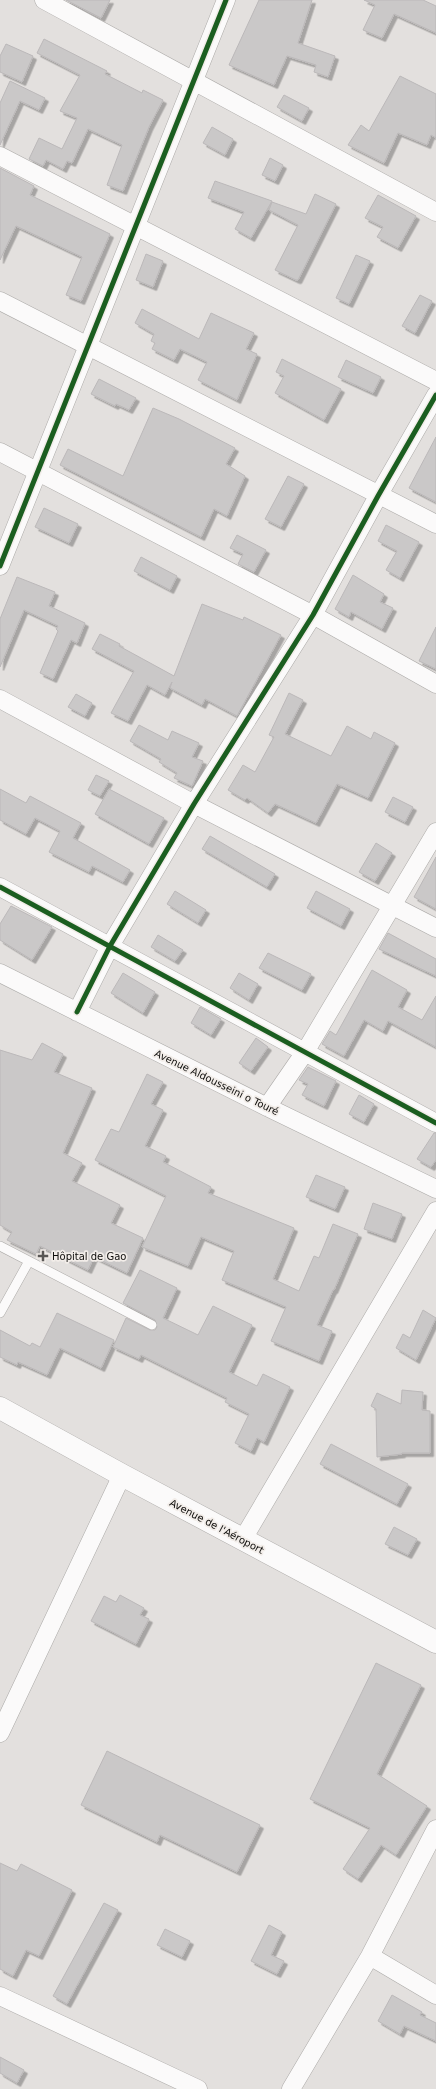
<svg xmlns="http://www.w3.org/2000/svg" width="436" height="2089" viewBox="0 0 436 2089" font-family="'DejaVu Sans',sans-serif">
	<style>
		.building { fill: #cac8c8; stroke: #bbb8b9; filter: url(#shadow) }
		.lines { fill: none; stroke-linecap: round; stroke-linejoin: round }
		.service-casing { stroke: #acaaa8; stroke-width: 10 }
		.minor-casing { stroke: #acaaa8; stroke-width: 19 }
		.primary-casing { stroke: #acaaa8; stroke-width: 23 }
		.service { stroke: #fbfafa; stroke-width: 9 }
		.minor { stroke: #fbfafa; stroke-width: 18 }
		.primary { stroke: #fbfafa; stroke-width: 22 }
		.cycleway-casing { stroke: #f2ede9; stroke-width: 8 }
		.cycleway { stroke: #1b5e20; stroke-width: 5 }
		.poi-dot { fill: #595755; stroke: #f2ede9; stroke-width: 1.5 }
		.labels { text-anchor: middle; stroke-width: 3.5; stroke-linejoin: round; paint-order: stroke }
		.street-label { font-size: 10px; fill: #0e0d0b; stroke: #f2ede9 }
		.poi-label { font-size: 10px; fill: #0e0d0b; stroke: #f2ede9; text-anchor: start }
	</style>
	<defs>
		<filter id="shadow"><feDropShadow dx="3.5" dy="3.5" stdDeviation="0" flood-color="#0004"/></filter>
	</defs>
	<rect width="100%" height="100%" fill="#e3e0de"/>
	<path class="building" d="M66,0H110L101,18Z
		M259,0H312L298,43L335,56L328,77L314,72L316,65L287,56L274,85L229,65Z
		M364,0H423L436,6V33L394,14L382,38L363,30L375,5Z
		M44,39L107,71L105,74L142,93L143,90L163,100L149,127L123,191L107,185L122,145L88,129L72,163L67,161L63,169L46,160L43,166L29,159L39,138L62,149L77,118L60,111L80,75L37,53Z
		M6,44L33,56L22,82L0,72V56Z
		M400,76L436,94V138L431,135L427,145L398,133L384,163L348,145L361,125L369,131Z
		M10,81L45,98L39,110L20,101L0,145V103Z
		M284,95L309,108L302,121L277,107Z
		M212,127L233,139L225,155L203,143Z
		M270,158L283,165L275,181L262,175Z
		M0,168L34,186L30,195L110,234L81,301L66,295L82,257L16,226L0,260Z
		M215,181L272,201L251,238L235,229L244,212L208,198Z
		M315,194L336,204L298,280H296L275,270L298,225L269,210L272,202L306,214Z
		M378,195L416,216L398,248L377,237L383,227L365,218Z
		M146,254L163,261L153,287L136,280Z
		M356,255L370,261L349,304L336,298Z
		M420,295L432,301L415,333L402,326Z
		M142,309L199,339L211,313L254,333L246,349L257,354L237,400L198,380L207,362L180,349L174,360L152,349L155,343L151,341L154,334L135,323Z
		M282,359L341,389L324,420L275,393L284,376L276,372Z
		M346,360L381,377L373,393L338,377Z
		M99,379L136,398L129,410L116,404L115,406L91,394Z
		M153,408L179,419L235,448L226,464L245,476L227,516L214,509L201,537L60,465L68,449L123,476Z
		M436,437V502L409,488Z
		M288,476L304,484L281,527L265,519Z
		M44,508L78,524L69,543L35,527Z
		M386,525L419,542L400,578L386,570L397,551L378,541Z
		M237,535L266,550L254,572L238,564L243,554L230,548Z
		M141,557L177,576L170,590L134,571Z
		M353,575L384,594L380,602L393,608L382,629L351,612L349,617L335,609Z
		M17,577L55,592L49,606L85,623L77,643L71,640L53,679L40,673L58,631L56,629L58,626L24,610L0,667V619Z
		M202,604L243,620L244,617L281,635L237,716L205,699L202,705L170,688L172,682L165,695L147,685L128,721L111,713L134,671L92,649L100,634L120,644L119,646L174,676Z
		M436,627V669L419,661Z
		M289,693L303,700L285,734L331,756L347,726L371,739L374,732L395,743L368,798L337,784L316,823L275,804L268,813L247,798L245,800L228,790L243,765L255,772L274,737L269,735Z
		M76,694L92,703L85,716L68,707Z
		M139,725L168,740L172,731L199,743L192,757L203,761L192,786L174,778L177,773L159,762L161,759L130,741Z
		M96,775L109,781L100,796L88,790Z
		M0,789L26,803L30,796L81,823L73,838L130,870L123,882L92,866L89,872L49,852L60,831L35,818L26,834L0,820Z
		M109,789L164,818L149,844L95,814Z
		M393,797L413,807L405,822L385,812Z
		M210,836L275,874L267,887L202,849Z
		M376,843L392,853L375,881L359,872Z
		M436,857V909L414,897Z
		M175,891L206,910L198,923L167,904Z
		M316,891L350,909L341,926L307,908Z
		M11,906L52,927L32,960L0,940V924Z
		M388,933L436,959V976L379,949Z
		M158,935L183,950L175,961L151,947Z
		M268,953L311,974L302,990L259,968Z
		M372,970L407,990L398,1007L422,1020L436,996V1047L388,1021L383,1031L364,1020L344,1056L322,1044L330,1031L336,1035Z
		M123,973L155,992L143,1013L111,993Z
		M239,973L258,984L249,1000L230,988Z
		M200,1007L221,1019L211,1035L191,1023Z
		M256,1038L268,1047L251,1071L239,1063Z
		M42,1043L63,1054L54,1072L92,1088L63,1153L82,1163L72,1181L120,1205L111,1223L143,1238L127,1273L94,1257L88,1270L40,1246L36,1254L7,1240L12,1232L0,1225V1050L32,1060Z
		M308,1067L336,1081L324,1106L302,1095L308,1084L299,1080Z
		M147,1074L163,1082L151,1104L163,1110L145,1146L166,1156L163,1162L211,1187L208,1193L294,1228L273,1279L299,1291L314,1256L319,1258L333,1224L358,1234L334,1290H333L317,1325L332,1331L319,1361L271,1341L286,1307L222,1280L234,1251L201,1237L188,1266L142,1247L166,1196L95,1160L111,1129L119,1132Z
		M359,1095L374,1104L364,1122L349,1114Z
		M434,1133H436V1160L431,1167L417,1159Z
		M316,1175L345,1187L335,1209L306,1197Z
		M373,1203L402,1214L392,1239L364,1229Z
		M140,1270L177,1288L163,1318L198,1335L213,1306L252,1325L229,1372L257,1386L263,1374L290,1387L264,1442L257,1438L251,1451L235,1443L249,1414L225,1402L227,1398L141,1355L139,1359L113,1347L126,1318L150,1330H155L157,1327L155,1320L123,1303Z
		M423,1310L436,1318L416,1360L396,1348L403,1334L410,1338Z
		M57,1313L114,1340L101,1368L60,1348L47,1375L18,1362L17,1365L0,1357V1330L30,1346L32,1343L40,1347Z
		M402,1390L423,1392L422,1410L430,1411V1453H402V1454L377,1457L376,1409L371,1406L377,1393L401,1404Z
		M331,1444L408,1484L397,1504L320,1464Z
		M394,1527L417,1539L408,1555L385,1544Z
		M120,1595L144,1608L140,1615L149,1619L136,1644L91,1621L104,1596L116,1602Z
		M376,1663L421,1685L377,1774L427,1806L396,1855L381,1845L358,1879L343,1869L370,1828L310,1799Z
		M107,1751L260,1825L237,1872L160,1835L157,1842L81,1805Z
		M0,1863L17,1871L21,1864L72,1890L39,1956L26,1950L13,1976L0,1969Z
		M104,1903L118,1910L67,2004L53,1996Z
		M269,1925L282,1932L271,1955L284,1961L277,1974L251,1961Z
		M165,1929L190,1941L182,1957L157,1945Z
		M392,1995L422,2012L420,2015L436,2023V2041L404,2026L400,2034L378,2021Z
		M0,2057L24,2070L17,2083L0,2073Z"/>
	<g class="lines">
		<defs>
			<path id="service" d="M0,1246L152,1325
				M0,1313L29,1261"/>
			<path id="minor" d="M44,0L436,212
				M0,156L436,381
				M0,301L436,524
				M0,452L313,615L436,684
				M0,566L226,0
				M0,699L194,804L436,928
				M0,887L436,1123
				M0,973L267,1107L436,1189
				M77,1012L110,946L194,804L313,615L378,496L436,395
				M267,1107L305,1052L436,832
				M243,1539L436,1211
				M0,1733L122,1475
				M370,1956L436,1995
				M0,1996L198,2089
				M291,2089L370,1956L436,1829"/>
			<path id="primary" d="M0,1408L122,1475L436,1642"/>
		</defs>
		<use href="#service" class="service-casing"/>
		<use href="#minor" class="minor-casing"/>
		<use href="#primary" class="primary-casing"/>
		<use href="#service" class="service"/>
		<use href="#minor" class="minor"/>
		<use href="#primary" class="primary"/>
		<defs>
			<path id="cycleway" d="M0,566L226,0
				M0,887L436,1123
				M77,1012L110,946L194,804L313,615L378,496L436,395"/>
		</defs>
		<use href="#cycleway" class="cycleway-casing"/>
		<use href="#cycleway" class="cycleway"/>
	</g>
	<path class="poi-dot" d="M41 1250h4v4h4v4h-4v4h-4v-4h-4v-4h4z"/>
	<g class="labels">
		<g class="street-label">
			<text transform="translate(217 1082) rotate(26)" y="4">Avenue Aldousseini o Touré</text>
			<text transform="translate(217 1526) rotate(28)" y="4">Avenue de l'Aéroport</text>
		</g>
		<g class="poi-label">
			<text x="52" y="1260">Hôpital de Gao</text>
		</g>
	</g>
</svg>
